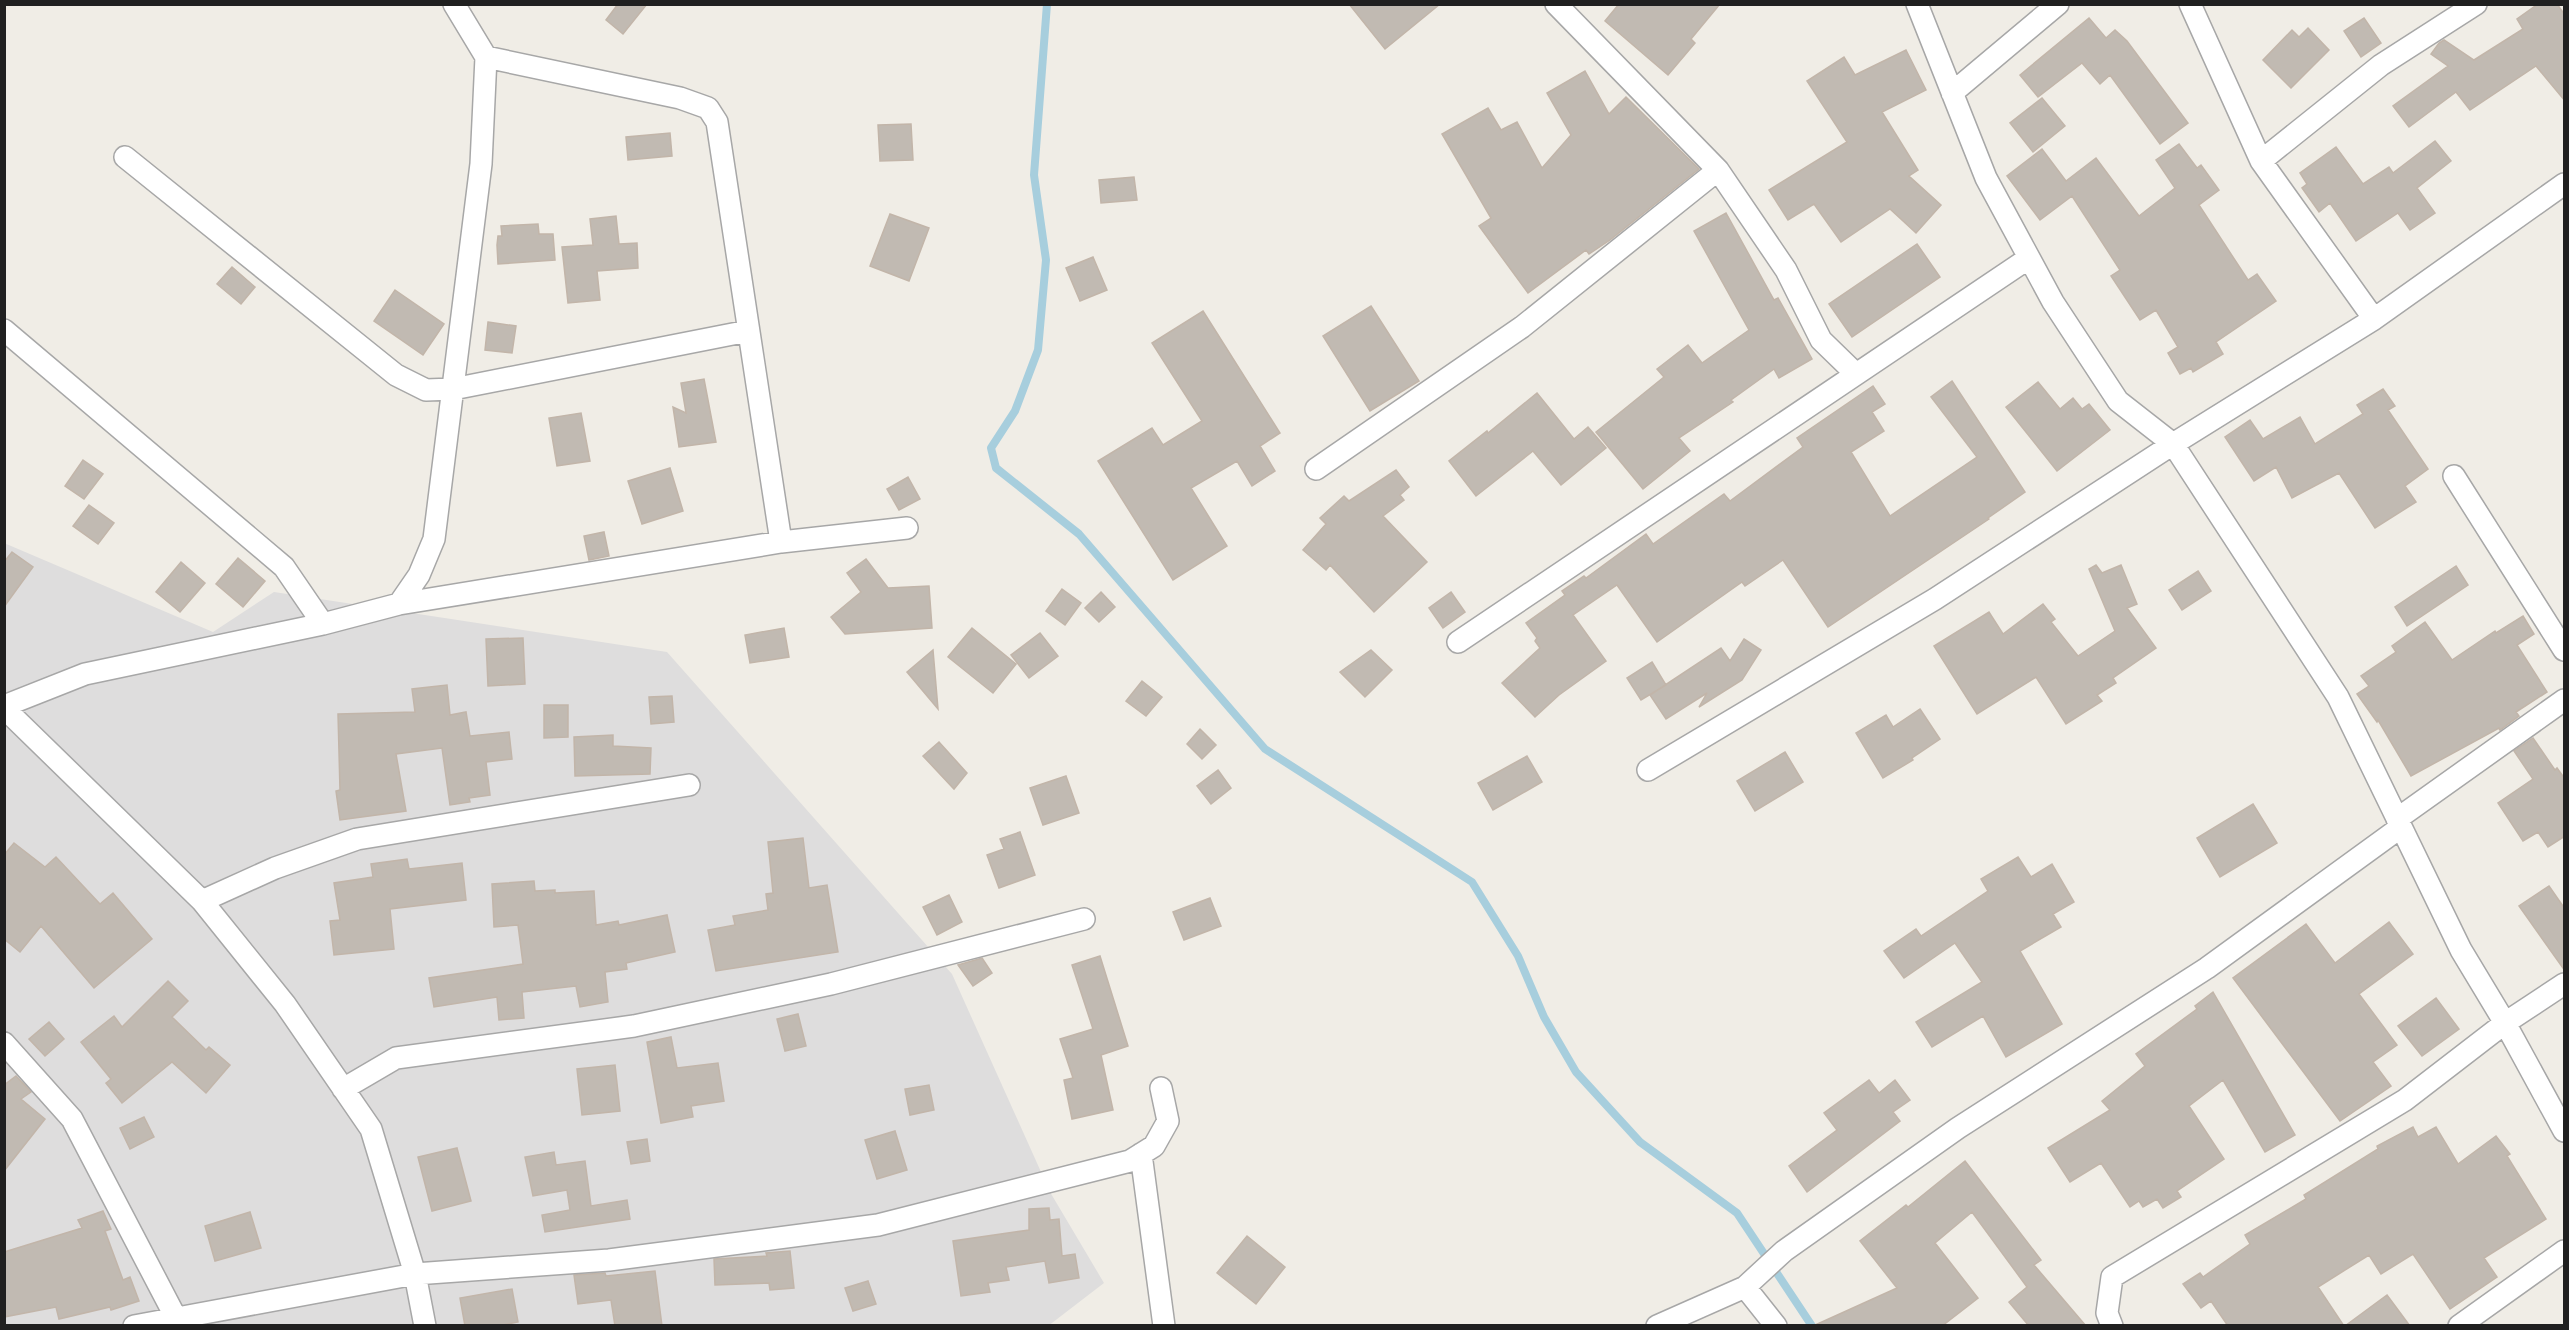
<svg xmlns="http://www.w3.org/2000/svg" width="2569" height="1330" viewBox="0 0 2569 1330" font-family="Cabin,sans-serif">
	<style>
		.residential { fill: #dedddd }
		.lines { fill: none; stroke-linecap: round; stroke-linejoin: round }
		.stream { stroke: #a7cedd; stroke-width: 8 }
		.building { fill: #c1bab2; stroke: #c2b5a9; stroke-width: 1.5 }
		.minor-casing { stroke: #a7a7a7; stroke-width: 24 }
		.minor { stroke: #fff; stroke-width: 21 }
	</style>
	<rect width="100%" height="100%" fill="#f0ede6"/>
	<path class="residential" d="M4,543L213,632L274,592L667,652L952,974L1050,1192L1104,1283L1048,1326L5,1325Z"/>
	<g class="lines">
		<path class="stream" d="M1047,4L1034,175L1046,260L1038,350L1015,411L991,448L996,468L1079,534L1265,749L1472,882L1518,956L1544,1017L1576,1072L1640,1142L1737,1213L1812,1326"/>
	</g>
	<path class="building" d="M618,4H647L623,34L606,20Z
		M1349,4H1440L1385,49Z
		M1619,4H1720L1691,39L1695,43L1668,75L1605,21Z
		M2538,4H2557L2565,15V101L2536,66L2470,110L2456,92L2409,127L2393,106L2448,66L2431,54L2439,43L2444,40L2474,60L2523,29L2517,19Z
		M2089,18L2106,38L2115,30L2127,41L2188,123L2160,144L2110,75L2100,84L2082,63L2038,97L2020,75Z
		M2364,18L2381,43L2361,57L2344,31Z
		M2308,28L2329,50L2291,88L2263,60L2292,30L2299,37Z
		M1906,50L1926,90L1882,112L1918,170L1909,176L1941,205L1916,233L1890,209L1841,242L1814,204L1788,220L1769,190L1847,142L1807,81L1844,57L1855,75Z
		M1585,71L1609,114L1626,97L1699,169L1610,240L1589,254L1586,250L1528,293L1479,226L1491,218L1442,134L1488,108L1501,130L1517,122L1542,168L1571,135L1547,93Z
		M2042,98L2065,126L2033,152L2010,123Z
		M911,124L913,160L880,161L878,125Z
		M670,133L672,156L628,160L626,137Z
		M2435,141L2451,161L2417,188L2435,213L2410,230L2398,213L2356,241L2330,203L2319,212L2302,188L2307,184L2300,173L2336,147L2363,184L2389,167L2393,173Z
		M2179,144L2197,168L2201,165L2219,190L2199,205L2248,280L2257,274L2276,301L2216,342L2223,354L2193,372L2191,368L2180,374L2168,353L2178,347L2156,310L2140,320L2111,276L2120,270L2072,196L2040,220L2007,176L2042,149L2066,181L2096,158L2139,216L2175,188L2156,160Z
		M1134,177L1137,200L1101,203L1099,180Z
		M1726,213L1774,300L1778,298L1812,359L1779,378L1774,369L1731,400L1733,402L1679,438L1690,451L1643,489L1596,432L1664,377L1657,369L1688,345L1702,363L1749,330L1694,231Z
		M890,214L929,228L909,281L870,266Z
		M616,216L619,244L637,243L638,268L597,271L600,300L568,303L562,247L593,245L590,219Z
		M538,224L539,234H553L555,260L498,264L497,245L498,236H502L501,226Z
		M1917,244L1940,277L1852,337L1829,304Z
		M1093,257L1107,290L1080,301L1066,268Z
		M232,267L255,287L241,304L217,284Z
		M395,290L444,324L423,355L374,321Z
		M1371,306L1419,381L1370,411L1323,336Z
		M1203,311L1280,433L1260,446L1275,471L1252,486L1237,461L1191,488L1227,546L1173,580L1098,461L1152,428L1163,445L1202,421L1152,343Z
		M488,322L516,326L512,353L485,350Z
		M704,379L716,442L679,447L673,407L686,413L681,383Z
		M1952,381L2025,492L1988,518L1989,519L1828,627L1783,560L1745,586L1742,582L1657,642L1617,585L1573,615L1606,661L1559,695L1535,717L1502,683L1540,648L1535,641L1537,638L1526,623L1565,595L1562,591L1584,576L1586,578L1646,534L1653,544L1724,494L1730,501L1803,447L1797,438L1873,386L1885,404L1872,412L1884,431L1851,452L1890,516L1977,457L1931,397Z
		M2038,382L2060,409L2073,398L2082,409L2089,404L2110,430L2057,471L2006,407Z
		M2383,389L2395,406L2388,410L2428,469L2405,486L2416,502L2375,528L2339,473L2292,498L2276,467L2254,481L2225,437L2250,420L2263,439L2300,417L2315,444L2363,414L2357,405Z
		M1537,393L1574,439L1588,427L1606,448L1561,485L1533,451L1476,496L1449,461L1487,431L1488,433Z
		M581,413L590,461L557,466L549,418Z
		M83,460L103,474L84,499L65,486Z
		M670,468L683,511L642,524L628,481Z
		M1396,470L1409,487L1400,495L1404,500L1383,516L1427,562L1374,612L1330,565L1326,570L1303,550L1326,524L1320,518L1344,496L1349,501Z
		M908,477L920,499L899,510L887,489Z
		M89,505L114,523L98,544L73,526Z
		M604,532L609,556L589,560L584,536Z
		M12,552L33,567L4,607V562Z
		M238,558L265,581L243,607L216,584Z
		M866,559L888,588L929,586L932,628L845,634L831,617L861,592L847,573Z
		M181,562L205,583L180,612L156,592Z
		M2096,565L2102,573L2121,565L2137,604L2127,608L2156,648L2113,678L2116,683L2097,695L2102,701L2066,724L2036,677L1977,714L1934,646L1989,612L2003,634L2043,604L2055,619L2051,622L2078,656L2115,631L2089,569Z
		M2456,566L2468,585L2407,626L2395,607Z
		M2198,571L2211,591L2182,610L2169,590Z
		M1062,589L1081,603L1065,625L1046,611Z
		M1101,592L1115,607L1099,622L1085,608Z
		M1451,592L1465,612L1443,628L1429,608Z
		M2523,616L2534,634L2517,645L2547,692L2516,712L2519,716L2500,730L2499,728L2411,776L2378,720L2377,722L2357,694L2369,686L2361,676L2396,652L2392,646L2425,622L2452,660L2495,631L2496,633Z
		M784,628L789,657L750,663L745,635Z
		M972,628L1016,664L993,693L948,657Z
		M1040,633L1058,656L1029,678L1011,655Z
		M523,638L525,684L488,686L486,639Z
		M1744,639L1761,650L1742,680L1699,707L1707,693L1666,719L1650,695L1721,648L1730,661Z
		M933,650L938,709L907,672Z
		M1371,650L1392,670L1365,697L1340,672Z
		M1652,662L1666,685L1641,700L1627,678Z
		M1142,681L1162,697L1146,716L1126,701Z
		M447,685L450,715L466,712L470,736L509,732L512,759L486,762L490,795L469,798L470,802L450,805L442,748L396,754L406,811L340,820L336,791L340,790L338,714L415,712L412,689Z
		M672,696L674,722L651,724L649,697Z
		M544,705H568V737L544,738Z
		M1920,709L1940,739L1912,758L1913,760L1883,778L1856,733L1886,715L1893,727Z
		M1200,729L1216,745L1202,759L1187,744Z
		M613,735V746L651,748L650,774L575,776L574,737Z
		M2533,738L2555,770L2557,768L2565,779V836L2548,847L2538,832L2523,841L2498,803L2533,779L2514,751Z
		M939,742L967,773L954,789L923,756Z
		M1785,752L1803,782L1755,811L1737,781Z
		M1527,756L1542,782L1493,810L1478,783Z
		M1218,770L1231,788L1211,804L1197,786Z
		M1066,776L1079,813L1043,825L1030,788Z
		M2253,804L2277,843L2220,877L2197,838Z
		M1020,832L1035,875L999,888L987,855L1004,849L1000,839Z
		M803,838L809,888L827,885L838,952L716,971L708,930L735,925L733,916L768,910L766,894L773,893L768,842Z
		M14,843L45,867L56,857L100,904L113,893L152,939L94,988L41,926L20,952L4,939V855Z
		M2018,857L2031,877L2052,864L2074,902L2053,914L2061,927L2020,951L2062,1024L2006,1057L1983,1016L1932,1047L1916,1022L1982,982L1955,943L1904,978L1884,951L1916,929L1921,936L1988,891L1981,879Z
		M407,859L409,869L462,863L466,900L390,909L394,949L334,955L330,921L340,920L334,883L373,877L371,864Z
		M534,881L535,891L555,890V893L594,891L596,925L618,921L619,925L667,915L675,952L626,963L627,969L605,972L608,1002L580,1007L576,986L522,992L524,1018L499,1020L497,997L434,1007L429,978L523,964L518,925L494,927L492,884Z
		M2549,886L2565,909V971L2519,906Z
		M949,895L962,922L937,935L923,907Z
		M1210,898L1221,926L1184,940L1173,912Z
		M2389,922L2413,954L2359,994L2397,1045L2373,1062L2391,1086L2340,1121L2233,978L2306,924L2335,963Z
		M1100,956L1128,1046L1101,1055L1113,1110L1072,1119L1064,1080L1073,1078L1060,1039L1093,1029L1072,965Z
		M982,958L992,973L973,986L958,965Z
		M168,981L188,1001L172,1017L206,1050L209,1047L230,1065L206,1093L172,1062L122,1103L106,1083L111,1079L81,1042L114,1016L122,1027Z
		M2213,992L2295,1135L2265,1152L2223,1080L2189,1106L2224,1159L2177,1191L2181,1197L2163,1208L2157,1199L2143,1207L2139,1201L2130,1207L2101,1163L2070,1182L2048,1148L2110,1110L2102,1101L2145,1066L2136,1054L2197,1009L2195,1006Z
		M2436,998L2459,1029L2422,1056L2398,1026Z
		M798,1014L806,1046L785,1051L777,1019Z
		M49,1022L64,1039L45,1056L29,1039Z
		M671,1037L677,1068L718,1063L724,1101L691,1106L693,1117L661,1123L647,1042Z
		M615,1065L620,1111L582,1115L577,1069Z
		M16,1076L31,1092L21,1099L45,1119L4,1171V1085Z
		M1869,1080L1879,1093L1895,1080L1910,1100L1893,1112L1900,1121L1807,1192L1789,1166L1837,1130L1824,1113Z
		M929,1085L934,1110L910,1115L905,1089Z
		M144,1117L154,1137L130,1149L120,1128Z
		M2413,1127L2418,1137L2436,1127L2458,1164L2496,1136L2510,1154L2507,1156L2546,1219L2484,1258L2497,1277L2450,1309L2413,1254L2381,1274L2369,1255L2318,1287L2344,1326H2228L2211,1301L2201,1308L2183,1284L2200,1273L2203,1277L2250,1244L2245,1235L2306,1199L2304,1195L2378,1149L2377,1146Z
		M895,1131L907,1170L877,1179L865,1140Z
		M647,1139L650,1161L631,1164L627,1142Z
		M457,1148L471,1201L432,1211L418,1157Z
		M554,1152L556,1165L585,1161L591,1206L627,1200L630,1219L545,1232L542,1215L570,1210L567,1190L533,1196L525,1157Z
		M1965,1161L2041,1260L2034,1265L2086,1326H2029L2009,1302L2027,1287L1972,1212L1935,1243L1978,1298L1942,1326H1813L1897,1288L1860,1241L1906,1205L1908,1207Z
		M1049,1208L1050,1220L1059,1219L1062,1256L1075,1254L1079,1278L1049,1283L1045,1261L1006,1267L1009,1280L988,1283L990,1292L961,1296L953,1241L1029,1230V1209Z
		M103,1211L111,1229L105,1231L123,1280L130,1277L139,1301L111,1310L110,1307L59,1319L56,1307L4,1317V1252L82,1228L78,1220Z
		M250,1212L261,1248L215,1261L205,1226Z
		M1247,1236L1285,1267L1256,1304L1217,1273Z
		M790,1251L794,1288L770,1290L769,1283L715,1285L714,1259L767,1256L766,1253Z
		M655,1271L662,1326H615L611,1300L578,1304L574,1275L605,1273L606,1276Z
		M868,1281L876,1304L853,1311L845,1288Z
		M512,1289L518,1322L498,1326H465L460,1298Z
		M2387,1295L2410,1326H2345Z"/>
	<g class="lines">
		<defs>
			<path id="minor" d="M1556,4L1718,170L1786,270L1821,340L1856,374
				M2190,4L2261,161L2374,319L2173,444L2338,697L2461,950L2505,1023L2564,1131
				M486,57L680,98L708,108L717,122L781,542
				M1952,93L2058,4
				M125,157L396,375L426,390L453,389L748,331
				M2261,161L2381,65L2476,4
				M2374,319L2564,184
				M4,330L284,567L323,624
				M1316,469L1522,327L1718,170
				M2454,476L2564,650
				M399,604L419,575L434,539L481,164L486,57L454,4
				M1458,642L2029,258
				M4,706L85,674L323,624L399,604L781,542L907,528
				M4,708L202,901L285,1004L371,1129L415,1274L425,1326
				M1648,770L1935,599L2173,444L2118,401L2053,302L1986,178L1917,4
				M2397,819L2564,700
				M202,901L275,868L357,839L689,785
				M4,1043L72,1119L176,1318
				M343,1089L396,1058L634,1026L831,984L1084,919
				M1141,1154L1164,1326
				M1745,1287L1776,1326
				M134,1326L415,1274L609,1260L878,1225L1130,1161L1154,1146L1168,1121L1161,1088
				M1657,1326L1745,1287L1784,1251L1958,1128L2207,968L2401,827
				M2112,1326L2107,1313L2112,1277L2405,1100L2505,1023L2564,984
				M2459,1326L2564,1251"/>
		</defs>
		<use href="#minor" class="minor-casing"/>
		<use href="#minor" class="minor"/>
	</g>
	<rect width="2569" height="1330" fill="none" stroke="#202020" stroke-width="12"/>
</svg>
